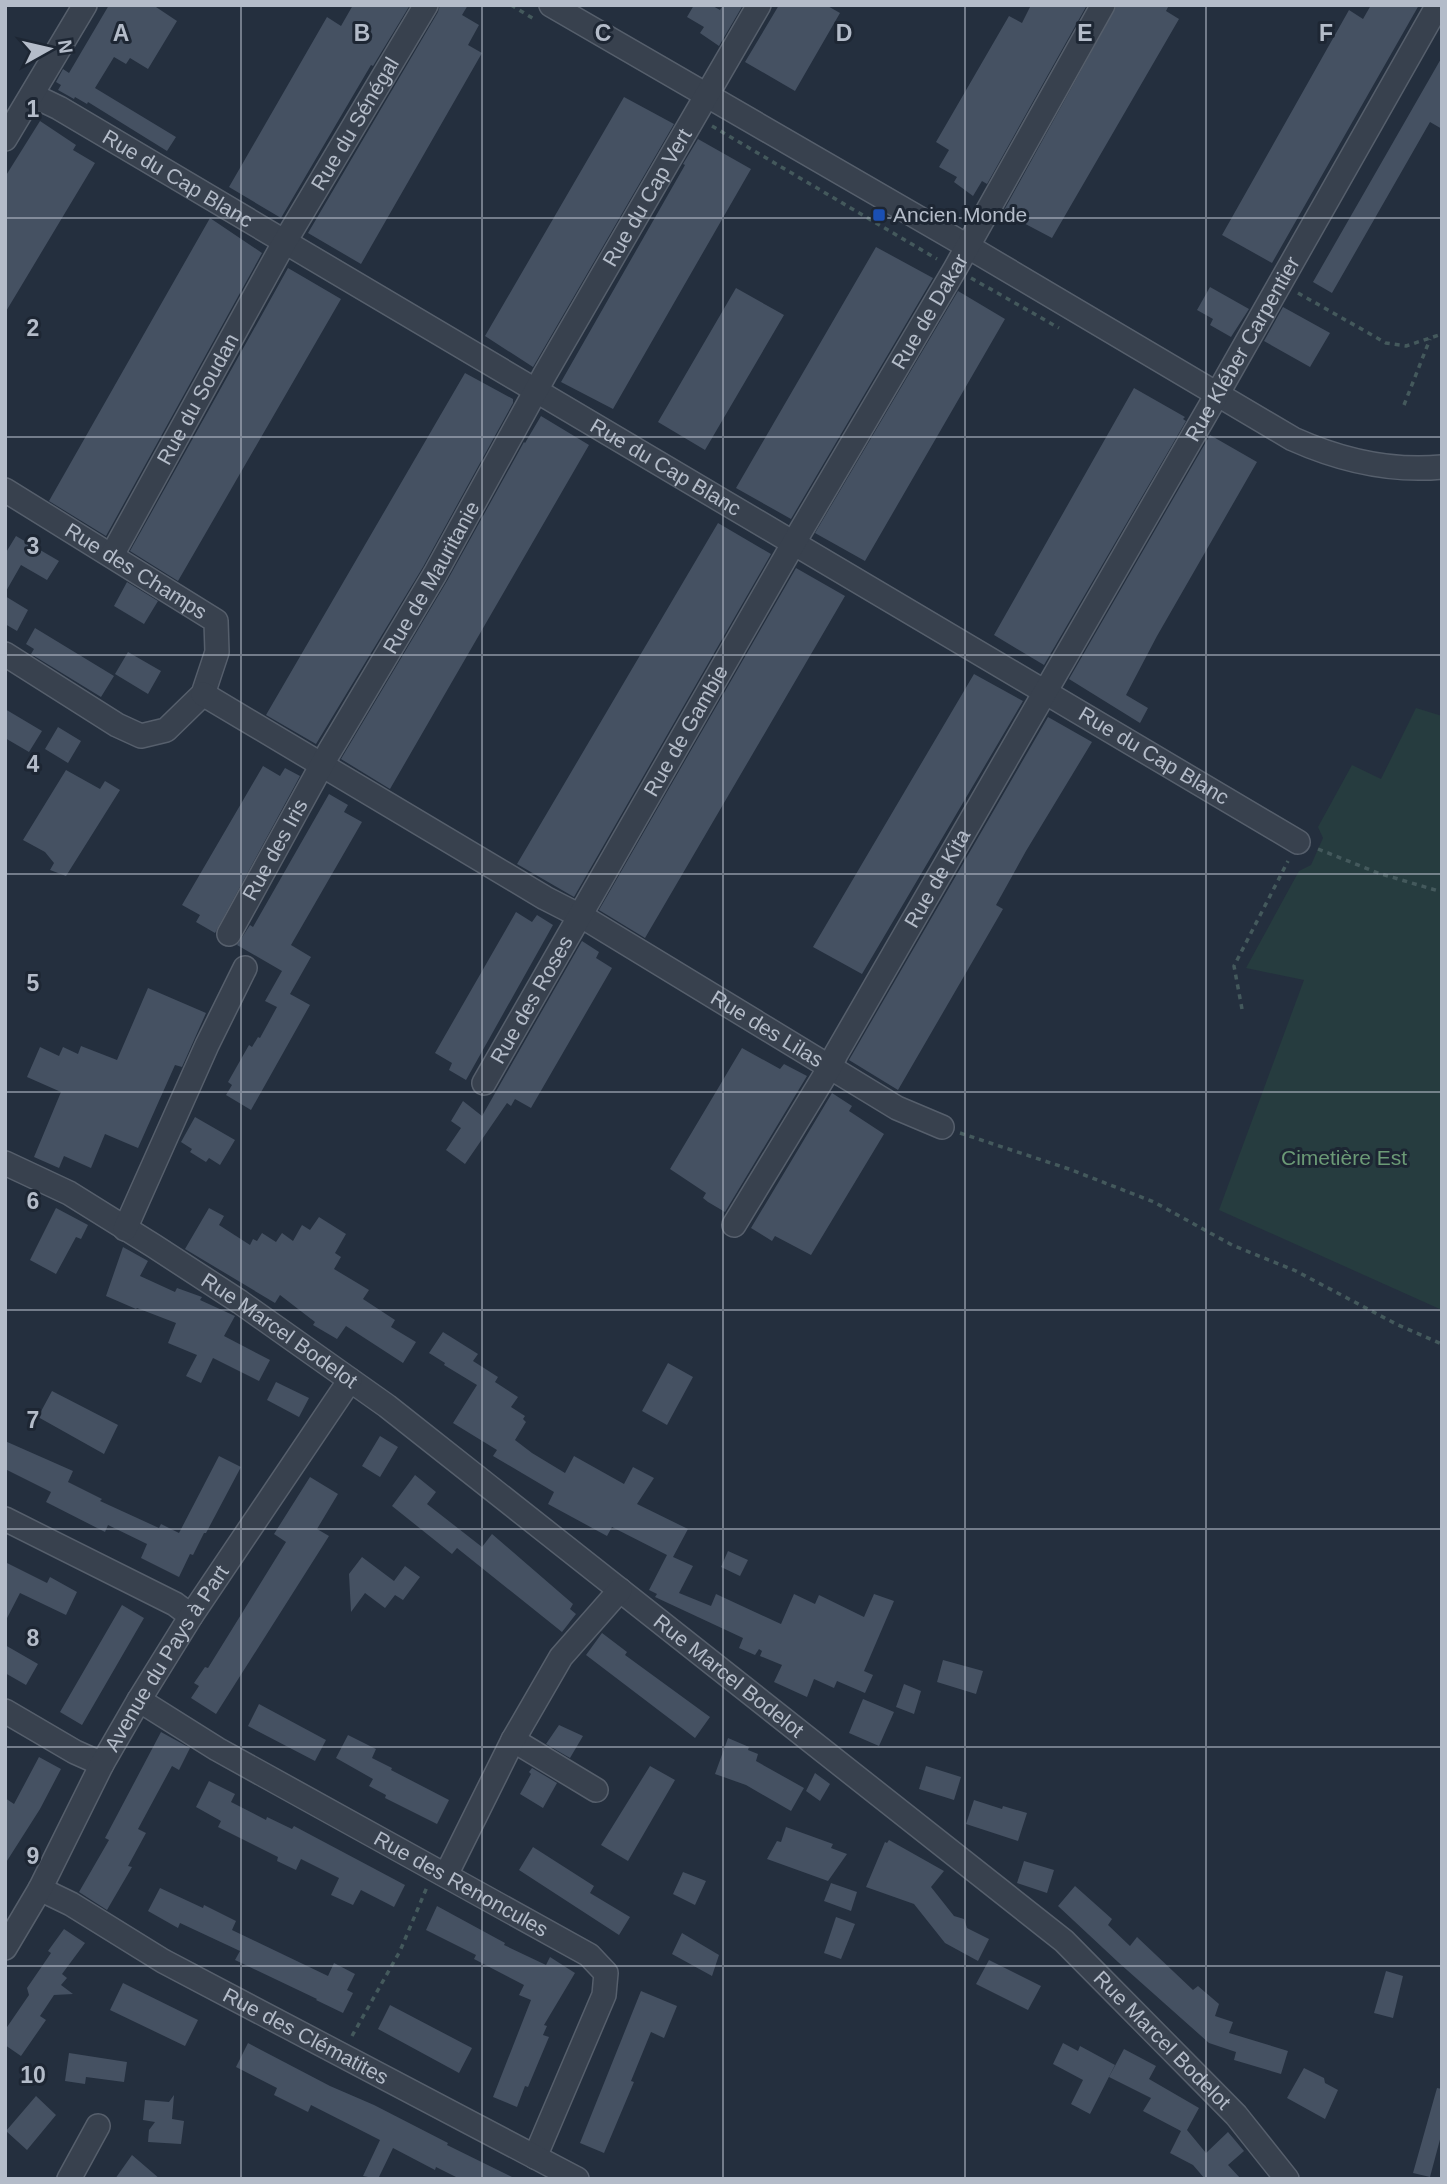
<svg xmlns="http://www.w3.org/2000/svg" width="1447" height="2184" viewBox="0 0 1447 2184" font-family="Arial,sans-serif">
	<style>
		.green { fill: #263c3f }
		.building { fill: #455162 }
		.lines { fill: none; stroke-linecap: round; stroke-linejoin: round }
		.minor-casing { stroke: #565f6c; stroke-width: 26 }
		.path { stroke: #44595c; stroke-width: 3.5; stroke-dasharray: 5 5; stroke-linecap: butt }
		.minor { stroke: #38414e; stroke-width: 23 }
		.grid { fill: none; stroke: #b4bcc9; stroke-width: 2; stroke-opacity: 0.55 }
		.transit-dot { fill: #1a4fb4; stroke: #1d2633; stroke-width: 2.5 }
		.labels { text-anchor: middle; stroke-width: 6; stroke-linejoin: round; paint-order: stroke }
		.street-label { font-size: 21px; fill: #b4bcc9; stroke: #1d2633 }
		.poi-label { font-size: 21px; fill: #b4bcc9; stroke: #1d2633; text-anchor: start }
		.park-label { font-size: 21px; fill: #6b9a76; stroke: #1d2633 }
		.grid-label { font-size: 23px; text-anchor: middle; font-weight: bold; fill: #b4bcc9; stroke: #1d2633; stroke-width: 6; stroke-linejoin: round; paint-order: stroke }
	</style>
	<rect width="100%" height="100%" fill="#242f3e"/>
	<path class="green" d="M1416,708L1442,716V1310L1219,1210L1304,980L1246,968L1299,871L1311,865L1323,838L1318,827L1352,765L1381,779Z"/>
	<path class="building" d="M109,5H153L177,21L148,69L130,58L126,64L114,57L95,88L176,137L167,151L88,102L87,104L75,97L74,99L58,90L61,85L56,82L63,69L69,73Z
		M353,5H410L373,66L371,65L281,218L229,187L327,17L341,26Z
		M440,5H468L462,15L479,25L468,45L482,53L361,264L308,233L438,12Z
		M694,5H711L720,10L723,5H743L719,46L700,33L704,27L687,17Z
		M779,5H826L840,13L795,91L745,62Z
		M1031,5H1087L987,184L982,181L973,196L954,182L957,177L939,167L949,150L936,142L1009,16L1022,23Z
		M1117,5H1169L1166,11L1179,19L1052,238L1003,212Z
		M1371,5H1419L1272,263L1222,235L1349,10L1363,19Z
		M1442,57V129L1430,122L1332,293L1313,282Z
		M624,97L674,124L533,367L485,336Z
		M40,121L76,145L73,150L95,163L5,313V177Z
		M698,139L751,169L613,409L561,382L685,165L683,164Z
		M210,218L262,253L106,536L49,501Z
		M876,247L933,278L791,519L736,488Z
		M288,268L341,299L178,581L130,551Z
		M1210,287L1249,309L1231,337L1210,325L1213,319L1197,310Z
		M736,288L784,315L705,450L658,422Z
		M958,291L1005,319L865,561L815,533Z
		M1283,307L1330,333L1310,367L1264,341Z
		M465,373L513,399V403L423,567L316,744L266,715Z
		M1134,388L1185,417L1183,419L1186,421L1044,665L994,635Z
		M541,416L589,445L390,789L341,759L447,581L524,442L525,443Z
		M1210,435L1257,462L1157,636L1126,695L1148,708L1140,723L1069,679Z
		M718,523L771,554L574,897L517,864Z
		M16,536L59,561L47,580L21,565L5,593V554Z
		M796,568L845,596L645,938L599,910Z
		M127,582L158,601L144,624L114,606Z
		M5,596L28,610L17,631L5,624Z
		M35,628L114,676L101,697L31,654L34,649L26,644Z
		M128,652L161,671L148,694L115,674Z
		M974,674L1023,701L862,974L813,947Z
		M5,709L42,731L29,752L5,738Z
		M1048,717L1092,742L1026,851L996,905L1003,909L898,1090L849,1060Z
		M58,727L81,741L68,763L45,749Z
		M263,766L280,776L285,768L300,776L215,933L196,922L200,915L182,905Z
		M66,770L100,789L105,781L120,790L66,876L50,870L54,863L45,852L23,840Z
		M329,794L348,805L344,812L362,822L291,945L311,957L290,994L310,1005L251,1110L226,1095L232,1085L228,1082L249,1045L252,1047L258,1037L260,1038L277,1007L265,1001L282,971L237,945L250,925L253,927Z
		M516,912L532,922L537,915L553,925L466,1080L449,1070L452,1063L435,1053Z
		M582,941L599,952L596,958L612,968L531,1108L515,1099L511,1106L507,1103L465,1164L446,1150L461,1128L451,1121L463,1101L482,1116Z
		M148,988L206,1013L182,1067L175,1065L138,1148L105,1134L91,1168L64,1156L59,1168L34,1157L61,1092L27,1077L40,1047L59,1056L63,1047L78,1054L81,1046L117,1060Z
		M742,1048L780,1069L784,1064L807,1076L725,1212L708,1202L703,1198L706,1193L670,1169Z
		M832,1093L852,1106L849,1111L884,1134L811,1255L775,1236L772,1241L751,1228Z
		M195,1117L235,1140L220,1165L209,1158L206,1162L190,1152L192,1149L181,1142Z
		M56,1208L88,1225L81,1239L76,1237L56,1274L30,1260Z
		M209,1208L224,1216L219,1225L250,1245L253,1239L257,1241L262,1233L276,1242L282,1233L293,1241L302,1225L310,1230L319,1217L346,1234L335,1253L341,1257L334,1269L369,1290L363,1299L395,1320L391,1327L416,1342L403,1363L346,1326L337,1339L313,1325L315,1322L280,1295L275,1303L185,1249Z
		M123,1247L148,1261L140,1276L175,1292L177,1288L202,1297L200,1300L235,1316L224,1336L270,1360L259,1381L213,1358L201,1383L186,1376L197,1355L168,1343L176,1323L137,1308L136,1309L106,1296Z
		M443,1332L478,1354L473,1361L498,1377L495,1382L518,1397L511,1407L525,1416L523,1419L526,1422L515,1440L532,1453L565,1473L574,1456L624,1484L633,1467L654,1478L637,1504L688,1529L673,1557L693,1566L679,1593L711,1606L716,1594L781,1624L794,1594L815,1604L819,1595L864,1617L874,1594L894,1601L864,1671L873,1675L865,1693L837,1681L834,1688L814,1679L807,1697L774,1682L782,1665L760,1656L762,1651L759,1649L755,1655L739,1648L743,1638L655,1597L657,1594L649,1590L667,1555L612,1527L607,1536L548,1504L554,1492L493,1456L497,1450L453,1423L477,1385L444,1365L445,1363L429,1353Z
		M668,1363L693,1377L667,1425L642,1411Z
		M276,1382L309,1398L299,1417L267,1400Z
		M52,1391L118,1425L104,1454L38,1417Z
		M380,1436L398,1447L380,1477L362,1466Z
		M5,1441L73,1471L68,1482L102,1499L100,1501L159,1528L161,1524L179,1533L219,1456L241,1467L206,1533H204L193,1555L190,1554L179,1577L141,1558L147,1544L108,1525L105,1532L46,1502L51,1492L5,1469Z
		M415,1475L436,1492L427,1504L482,1547L492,1534L573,1604L570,1609L576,1614L562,1632L457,1548L452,1554L392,1506Z
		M310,1477L338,1494L317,1529L329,1536L216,1714L191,1698L199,1686L194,1683L205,1667L208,1668L286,1542L274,1534Z
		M728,1551L748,1560L740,1576L721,1567Z
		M362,1557L394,1581L405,1566L420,1577L403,1600L395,1595L385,1608L365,1593L351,1612L349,1574Z
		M5,1562L47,1583L50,1577L77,1592L66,1615L20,1593L5,1622Z
		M122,1605L144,1618L82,1725L60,1712Z
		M602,1633L627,1652L625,1655L710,1717L695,1738L586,1655Z
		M5,1645L38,1664L26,1685L5,1673Z
		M943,1660L983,1671L976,1694L937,1682Z
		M904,1684L921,1691L914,1714L896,1707Z
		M863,1699L894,1712L879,1746L849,1733Z
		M259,1704L326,1740L315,1761L248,1726Z
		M559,1725L583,1736L570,1758L546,1744Z
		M161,1732L190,1748L179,1770L172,1766L138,1829L146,1833L128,1866L132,1867L107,1910L79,1892L109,1840L105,1838Z
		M348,1735L376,1749L372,1758L392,1768L391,1770L449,1800L437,1824L385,1798L386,1795L369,1786L373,1779L336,1758Z
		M728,1738L749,1747L748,1750L758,1754L756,1761L804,1788L791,1811L746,1785L715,1774Z
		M39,1757L61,1769L40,1809L5,1864V1798L14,1804Z
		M650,1766L675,1780L628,1861L601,1845Z
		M926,1766L961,1777L954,1800L919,1789Z
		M532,1768L557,1783L543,1808L520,1794L531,1774L529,1772Z
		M815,1773L830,1784L820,1801L806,1791Z
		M209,1781L235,1794L231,1802L266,1820L267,1817L292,1829L294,1826L405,1885L394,1907L361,1890L353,1905L331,1895L339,1878L301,1859L296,1870L277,1861L278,1857L218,1827L221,1821L196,1807Z
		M974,1800L1002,1809L1003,1806L1027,1813L1018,1841L966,1824Z
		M786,1827L833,1844L831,1848L847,1854L828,1881L767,1859L777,1841L781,1842Z
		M889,1840L944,1871L931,1887L954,1916L964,1919L967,1928L989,1939L978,1961L945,1943L914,1904L866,1887L885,1842L887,1843Z
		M533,1847L594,1886L590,1893L630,1917L619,1935L519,1870Z
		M1024,1861L1054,1870L1047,1893L1017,1883Z
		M683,1872L706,1881L695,1905L673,1894Z
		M831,1883L857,1892L851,1911L824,1901Z
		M1075,1886L1112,1919L1108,1925L1130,1946L1137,1937L1193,1990L1198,1986L1219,2004L1215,2016L1233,2022L1229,2033L1288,2051L1281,2074L1234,2060L1236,2052L1209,2043L1118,1962L1058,1906Z
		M160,1888L203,1908L204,1905L236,1921L232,1930L328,1976L334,1963L355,1974L347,1990L353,1993L343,2013L316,2000L317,1999L235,1960L240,1951L180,1923L178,1928L148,1911Z
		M437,1906L505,1943L504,1945L546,1965L550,1957L575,1973L544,2025L547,2026L543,2035L549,2037L528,2087L525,2086L517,2107L493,2097L531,2000L519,1995L524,1985L474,1959L476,1955L426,1930Z
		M836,1917L855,1924L841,1959L824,1953Z
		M64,1929L85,1943L62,1974L67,1978L61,1985L73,1994L54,1995L40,2016L46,2020L21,2056L5,2045V2030L29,1995L27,1988L51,1953L48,1951Z
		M682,1933L719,1955L712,1976L672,1954Z
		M989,1960L1041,1986L1028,2010L976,1984Z
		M1386,1971L1403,1976L1393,2018L1374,2013Z
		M123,1983L198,2020L185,2046L110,2010Z
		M641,1991L677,2006L664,2038L651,2032L631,2081L634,2082L604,2153L580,2143Z
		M390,2005L472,2048L459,2073L378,2029Z
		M248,2043L330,2086L374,2105L448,2143L447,2145L516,2179H460L436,2167L435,2170L393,2148L378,2179L363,2176L380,2140L311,2105L308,2112L274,2095L277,2088L236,2067Z
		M1063,2043L1078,2051L1080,2046L1115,2065L1090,2114L1071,2104L1083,2080L1053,2064Z
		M1124,2049L1156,2066L1149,2079L1199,2108L1187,2130L1206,2153L1228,2132L1244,2151L1228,2165L1241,2179H1205L1193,2165L1170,2153L1181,2131L1143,2111L1151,2098L1109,2077Z
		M69,2053L127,2062L124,2082L86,2077L85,2084L65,2081Z
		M1304,2068L1324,2078L1325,2083L1338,2090L1325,2119L1287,2098Z
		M1437,2088L1442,2089V2132L1430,2177L1413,2173Z
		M174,2095L172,2119L184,2121L181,2144L148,2142L149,2130L155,2122L143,2120L145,2100L169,2102Z
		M36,2096L56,2115L27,2150L6,2131Z
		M132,2155L160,2179H115Z"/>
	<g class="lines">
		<defs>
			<g id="minor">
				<path d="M551,5L967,246L1293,439C1340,460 1390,472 1442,467"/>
				<path id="s1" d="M32,95L59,108C471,355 887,595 1298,842"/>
				<path d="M5,139L85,5"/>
				<path id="s2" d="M5,490L216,621L217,652L203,694L166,730L141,736L117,725L5,654"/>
				<path id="s3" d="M112,555L284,243L426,5"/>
				<path id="s4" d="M203,694L545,898L588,920L897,1108L942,1127"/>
				<path id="s5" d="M229,934L329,752L435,574L545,374L759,5"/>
				<path id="s6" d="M484,1083L800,532L955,269L1103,5"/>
				<path id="s7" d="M5,1163L69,1193L154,1246L240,1302L387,1406L1064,1941L1236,2115L1287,2179"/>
				<path id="s8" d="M734,1225L830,1067L836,1054L1223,384L1438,5"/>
				<path d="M125,1229L207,1045L245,968"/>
				<path d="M5,1519L175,1604L191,1616"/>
				<path id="s9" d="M139,1700L217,1749L589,1955L606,1973L604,1995L535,2157"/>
				<path d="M5,1711L75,1752L102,1764"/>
				<path d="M513,1740L596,1790"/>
				<path d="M446,1875L513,1740L561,1657L620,1590"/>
				<path id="s10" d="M40,1889L71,1904L163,1961L577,2179"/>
				<path id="s11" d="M5,1948L40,1889L102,1764L139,1700L191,1616L350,1380"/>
				<path d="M69,2179L98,2126"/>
			</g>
		</defs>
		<use href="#minor" class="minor-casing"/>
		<path class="path" d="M511,5L534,19
			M712,126L937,259
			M971,278L1059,328
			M1298,293L1386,343L1406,346L1442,334
			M1404,405L1430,339
			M1318,849L1378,873L1442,892
			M1242,1009L1234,966L1288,861
			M960,1133L1069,1169L1154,1202L1232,1245L1296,1271L1398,1325L1442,1344
			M352,2036L400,1951L427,1887"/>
		<use href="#minor" class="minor"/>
	</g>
	<path class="grid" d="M241,5V2179M482,5V2179M723,5V2179M965,5V2179M1206,5V2179M5,218H1442M5,437H1442M5,655H1442M5,874H1442M5,1092H1442M5,1310H1442M5,1529H1442M5,1747H1442M5,1966H1442"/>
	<rect class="transit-dot" x="872" y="208" width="14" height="14" rx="3.5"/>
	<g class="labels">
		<g class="street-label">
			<text dy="7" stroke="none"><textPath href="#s3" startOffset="495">Rue du Sénégal</textPath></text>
			<text dy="7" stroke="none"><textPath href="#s1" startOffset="168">Rue du Cap Blanc</textPath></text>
			<text dy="7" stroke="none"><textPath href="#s5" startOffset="847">Rue du Cap Vert</textPath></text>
			<text dy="7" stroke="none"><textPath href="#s6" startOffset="891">Rue de Dakar</textPath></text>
			<text dy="7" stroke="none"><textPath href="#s8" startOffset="1013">Rue Kléber Carpentier</textPath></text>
			<text dy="7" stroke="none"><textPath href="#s3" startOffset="178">Rue du Soudan</textPath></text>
			<text dy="7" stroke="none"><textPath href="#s1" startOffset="735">Rue du Cap Blanc</textPath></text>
			<text dy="7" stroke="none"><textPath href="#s2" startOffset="154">Rue des Champs</textPath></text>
			<text dy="7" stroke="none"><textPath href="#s5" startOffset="410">Rue de Mauritanie</textPath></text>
			<text dy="7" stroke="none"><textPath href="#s6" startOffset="406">Rue de Gambie</textPath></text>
			<text dy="7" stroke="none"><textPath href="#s1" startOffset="1302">Rue du Cap Blanc</textPath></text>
			<text dy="7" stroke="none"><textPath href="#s5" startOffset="96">Rue des Iris</textPath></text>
			<text dy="7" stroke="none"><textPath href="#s8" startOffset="402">Rue de Kita</textPath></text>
			<text dy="7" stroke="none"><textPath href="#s6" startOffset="96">Rue des Roses</textPath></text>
			<text dy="7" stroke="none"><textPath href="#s4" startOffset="656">Rue des Lilas</textPath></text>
			<text dy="7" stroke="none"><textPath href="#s7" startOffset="322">Rue Marcel Bodelot</textPath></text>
			<text dy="7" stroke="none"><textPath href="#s11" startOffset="332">Avenue du Pays à Part</textPath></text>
			<text dy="7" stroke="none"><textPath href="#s7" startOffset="889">Rue Marcel Bodelot</textPath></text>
			<text dy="7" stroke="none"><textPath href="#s9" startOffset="371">Rue des Renoncules</textPath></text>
			<text dy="7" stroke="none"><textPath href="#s10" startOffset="304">Rue des Clématites</textPath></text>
			<text dy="7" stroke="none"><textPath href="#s7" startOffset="1456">Rue Marcel Bodelot</textPath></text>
		</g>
		<g class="poi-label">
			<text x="893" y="222">Ancien Monde</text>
		</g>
		<g class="park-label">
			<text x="1344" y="1165">Cimetière Est</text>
		</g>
	</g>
	<g class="grid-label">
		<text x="121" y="41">A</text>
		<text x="362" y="41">B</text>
		<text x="603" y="41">C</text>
		<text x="844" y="41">D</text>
		<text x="1085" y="41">E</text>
		<text x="1326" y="41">F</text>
		<text x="33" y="117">1</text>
		<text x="33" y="336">2</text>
		<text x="33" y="554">3</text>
		<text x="33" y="772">4</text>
		<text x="33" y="991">5</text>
		<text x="33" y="1209">6</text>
		<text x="33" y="1428">7</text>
		<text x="33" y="1646">8</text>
		<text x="33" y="1864">9</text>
		<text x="33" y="2083">10</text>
	</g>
	<rect width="1447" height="2184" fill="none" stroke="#b4bcc9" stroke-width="14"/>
	<g transform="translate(49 49) rotate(82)" stroke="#1d2633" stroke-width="5" paint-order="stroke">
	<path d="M0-5L12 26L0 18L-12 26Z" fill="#b4bcc9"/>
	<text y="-10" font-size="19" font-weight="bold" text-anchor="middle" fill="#b4bcc9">N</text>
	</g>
</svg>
